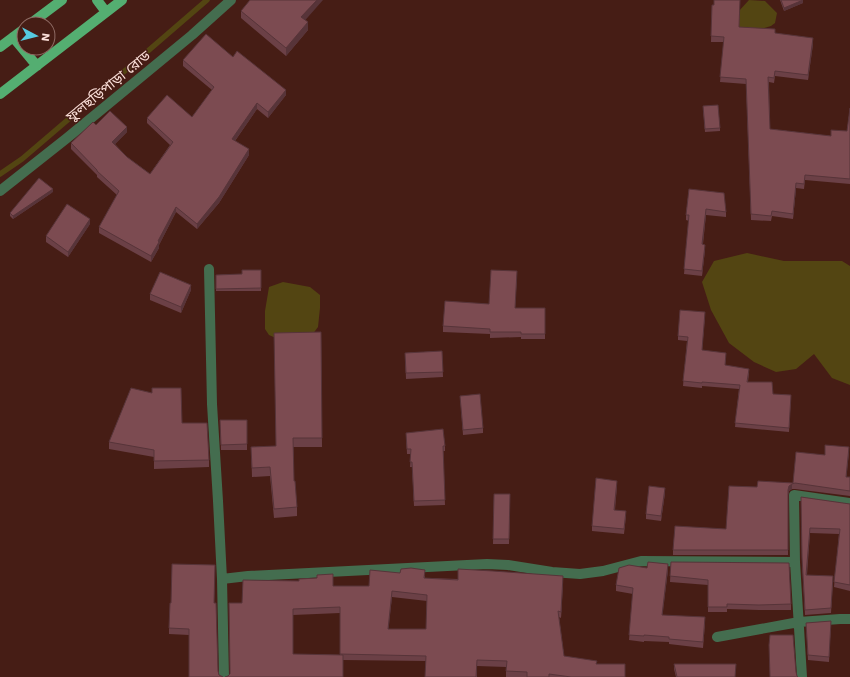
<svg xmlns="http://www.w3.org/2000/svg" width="850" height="677" viewBox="0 0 850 677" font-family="'Work Sans','Noto Sans Bengali',sans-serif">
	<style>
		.water { fill: #534512 }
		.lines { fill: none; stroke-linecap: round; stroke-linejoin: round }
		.stream { stroke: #534512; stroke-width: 5.5 }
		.minor { stroke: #446d4f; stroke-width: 10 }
		.major { stroke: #54ae71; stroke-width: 10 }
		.wall { fill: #6b4046; fill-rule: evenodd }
		.shaded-wall { fill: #573439 }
		.building { fill: #7c4b51; stroke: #573439; fill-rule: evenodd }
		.labels { text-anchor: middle; stroke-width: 3; stroke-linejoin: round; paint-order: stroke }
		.street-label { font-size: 14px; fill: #fce0da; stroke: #461d15 }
	</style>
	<rect width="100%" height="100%" fill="#461d15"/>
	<path class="water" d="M749,0L765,1L777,13L775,23L771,26L755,31L737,28L738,12Z
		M747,253L784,261H842L850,266V385L832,378L814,354L796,369L776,372L754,362L729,343L711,310L702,282L714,261Z
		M283,282L310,287L320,295V308L318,327L312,335L278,339L269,335L265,329V311L269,287Z"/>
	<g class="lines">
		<path class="stream" d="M0,174L22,159L112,82L207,0"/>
		<path class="minor" d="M0,191L67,138L192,35L231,0
			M209,269L212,404L218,501L222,579L224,677
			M222,579L248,576L487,564L508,565L552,572L580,574L603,571L641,561L795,562
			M717,637L799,622L840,619H850
			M802,677L795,562L794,495L850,503"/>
		<path class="major" d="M97,0L106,12
			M30,24L62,0
			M13,37L37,66
			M0,47L24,29
			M0,94L122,0"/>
	</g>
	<path class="wall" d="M780,0H803V3L784,11Z
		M712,5L739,27L775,33L813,44L808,80L775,76L774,83L769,82L770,129L831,136L847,131L850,108V184L805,180L804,189L796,188L793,219L772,216L771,221L751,220L746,84L720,82L724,42H711Z
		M241,11L305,20L308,30L286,56L241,18Z
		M233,57L286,95L268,118L257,109L235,141L249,155L219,203L197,229L176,212L159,245V248L151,262L99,233V227L117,195L97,177V175L71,149V143L96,125L127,132L115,144L127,157L150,174L170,145L147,123V118L192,117L212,90L183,66V60Z
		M703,109L720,128V131L705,132Z
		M689,189L726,212V217L706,215L703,244L705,250L702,276L684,274L689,221L686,220V215Z
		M53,192L13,219L10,216V213Z
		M90,224L68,257L46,242V236Z
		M261,270V291H216V275L242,274Z
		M517,277L515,308H545V339H521V337L490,338V334L443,332V326L489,304Z
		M191,290L181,313L150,300V294Z
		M705,317L702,350L726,357L725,365L749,373L748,382L773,394L791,395L789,432L735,427L739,389L702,386V388L683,386L687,341L678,340V336Z
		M321,332L322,447H293L294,481L297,507V516L274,518L270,476L252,477L251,447L276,446Z
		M442,351L443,377L406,379L405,353Z
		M460,396L483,428V433L463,435Z
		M220,420H247V450H221Z
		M182,423L209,460V467L154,469V457L109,449V442Z
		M406,433L445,446V451H443L445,505L414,506L412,467H410L411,454H407Z
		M849,452L846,477H850V496L795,489H792L789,491L788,495V555H673V550L726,529L757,487L793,483L825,455Z
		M617,486L615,510L626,516L624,534L592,531V526Z
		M665,493L661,521L646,519V514Z
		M494,494H510L509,544H493Z
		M801,497L850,504V591L834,587L839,534L810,533L807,575L833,581L831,613L805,615L802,562Z
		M671,562L791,604V610H759L727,609V612H708V585L670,582Z
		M215,565L189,677V635L169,634V628L171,603Z
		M647,568L668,570L662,615L705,623L703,648L669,644V642L644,641V642L629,640L633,594L616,591V585Z
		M425,576V578L563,582L561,618L559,617L564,656L597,664L625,677H506V667L477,666V677H425L426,661L343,660L228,676L230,674L242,603L333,586H369ZM392,597L427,601L426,629H388ZM340,613V655L293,654V615Z
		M831,621L829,662L808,660L806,623Z
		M674,664L736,677H676L674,669Z"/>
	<path class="shaded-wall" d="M317,0H323L301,25V17Z
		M803,0V3L784,11V8Z
		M308,22V30L286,56V48Z
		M813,38V44L808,80V75Z
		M286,90V95L268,118V112Z
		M257,103V109L232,145V139Z
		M127,127V132L112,147V142Z
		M249,149V155L219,203L197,229V224Z
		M796,183V188L793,219V214Z
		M53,189V192L13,219V216Z
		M176,207V212L159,245V248L151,262V256L158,241Z
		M706,209V215L702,250V244Z
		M90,219V224L68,257V252Z
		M705,245V250L702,276V271Z
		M191,285V290L181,313V307Z
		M849,447V452L846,482V477Z
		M617,481V486L614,515V510Z
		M792,484V489L789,491L788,495V490L789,486Z
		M665,488V493L661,521V516Z
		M668,564V570L662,620V615Z
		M563,576V582L561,618V612Z
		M392,591V597L388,635V629Z"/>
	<path class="building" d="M250,0H317L301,17L308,22L286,48L241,11Z
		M714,0H740L739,27L775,29V33L813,38L808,75L775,71L774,78L768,77L770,129L831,136V130L847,131L850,108V179L805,175L804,184L796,183L793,214L772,211L771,216L751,214L746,79L720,77L724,37L711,36L712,5H714Z
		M781,0H803L784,8Z
		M206,34L233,57L237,51L286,90L268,112L257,103L232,139L249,149L219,197L197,224L176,207L158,241L159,242L151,256L99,227L119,191L97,171V170L71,143L93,122L96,125L110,111L127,127L112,142L127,157L150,174L173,142L147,118L167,95L192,117L214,87L183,60Z
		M718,105L720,128L705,129L703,106Z
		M39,178L53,189L13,216L10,213Z
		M689,189L724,193L726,212L706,209L702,244L705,245L702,271L684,269L689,215H686Z
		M67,204L90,219L68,252L46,236Z
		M242,270H261V288L216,289V275L242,274Z
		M491,270L517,271L515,308H545V334H521V332H490V329L443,326L445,301L489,304Z
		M160,272L191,285L181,307L150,294Z
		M680,310L705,312L702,350L726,353L725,365L749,369L747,382H772L773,394L791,395L789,428L735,423L740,385L702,382V383L683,381L688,337L678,336Z
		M321,332L322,438H293L294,481H295L297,507L274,509L270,467L252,468L251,447L276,446L274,333Z
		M442,351L443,372L406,373L405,353Z
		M131,388L152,393V388H181L182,423H207L209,460L154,461V450L109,442Z
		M480,394L483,428L463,430L460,396Z
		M220,420H247V444L221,445Z
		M443,429L445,446H443L445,500L414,501L412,462H410L411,449H407L406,433Z
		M825,445L849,447L846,477H850V491L795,483L792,484L789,486L788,490V550H673L675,526L726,529L729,486L757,487L758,481L793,483L796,452L825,455Z
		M596,478L617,481L614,510L626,511L624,529L592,526Z
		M649,486L665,488L661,516L646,514Z
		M494,494H510L509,539H493Z
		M801,497L850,504V585L834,582L840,529L810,528L806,575L833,576L831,608L805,610L802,557Z
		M648,562L668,564L662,615L705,617L703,642L669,639V637L644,635V636L629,635L633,588L616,585L619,568L629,565L647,568Z
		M671,562L789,563L791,604L759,605L727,604V607H708V580L670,576Z
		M172,564L215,565L214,603H216L218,671L219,675L223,677H189V629L169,628L170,603H171Z
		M411,568L425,570L424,578L458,580V569L493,571L563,576L561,612L558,611L564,656L597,661L596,664H625V677H571L549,674V677H527V672L506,671L507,661L477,660L476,677H425L426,656L340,654V607L293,609V654L343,655V677H225L228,676L230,674V671L229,603H242L243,580L299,581V579L317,578V575L333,574V586H369L370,570L400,573L401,569ZM392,591L427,595L426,629H388Z
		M831,621L829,657L808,655L806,623Z
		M770,635H793L796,672L797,676L798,677H770L769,645Z
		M674,664H736L735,677H677Z"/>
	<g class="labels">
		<g class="street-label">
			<text transform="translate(108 86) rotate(-39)" y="5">ফুলছড়িপাড়া রোড</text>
		</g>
	</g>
	<g transform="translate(36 36) rotate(97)"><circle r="19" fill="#461d15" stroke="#8f6b64"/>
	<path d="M0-3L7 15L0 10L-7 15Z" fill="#55cae0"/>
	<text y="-6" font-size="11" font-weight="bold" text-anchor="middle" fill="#fce0da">N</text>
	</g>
</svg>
